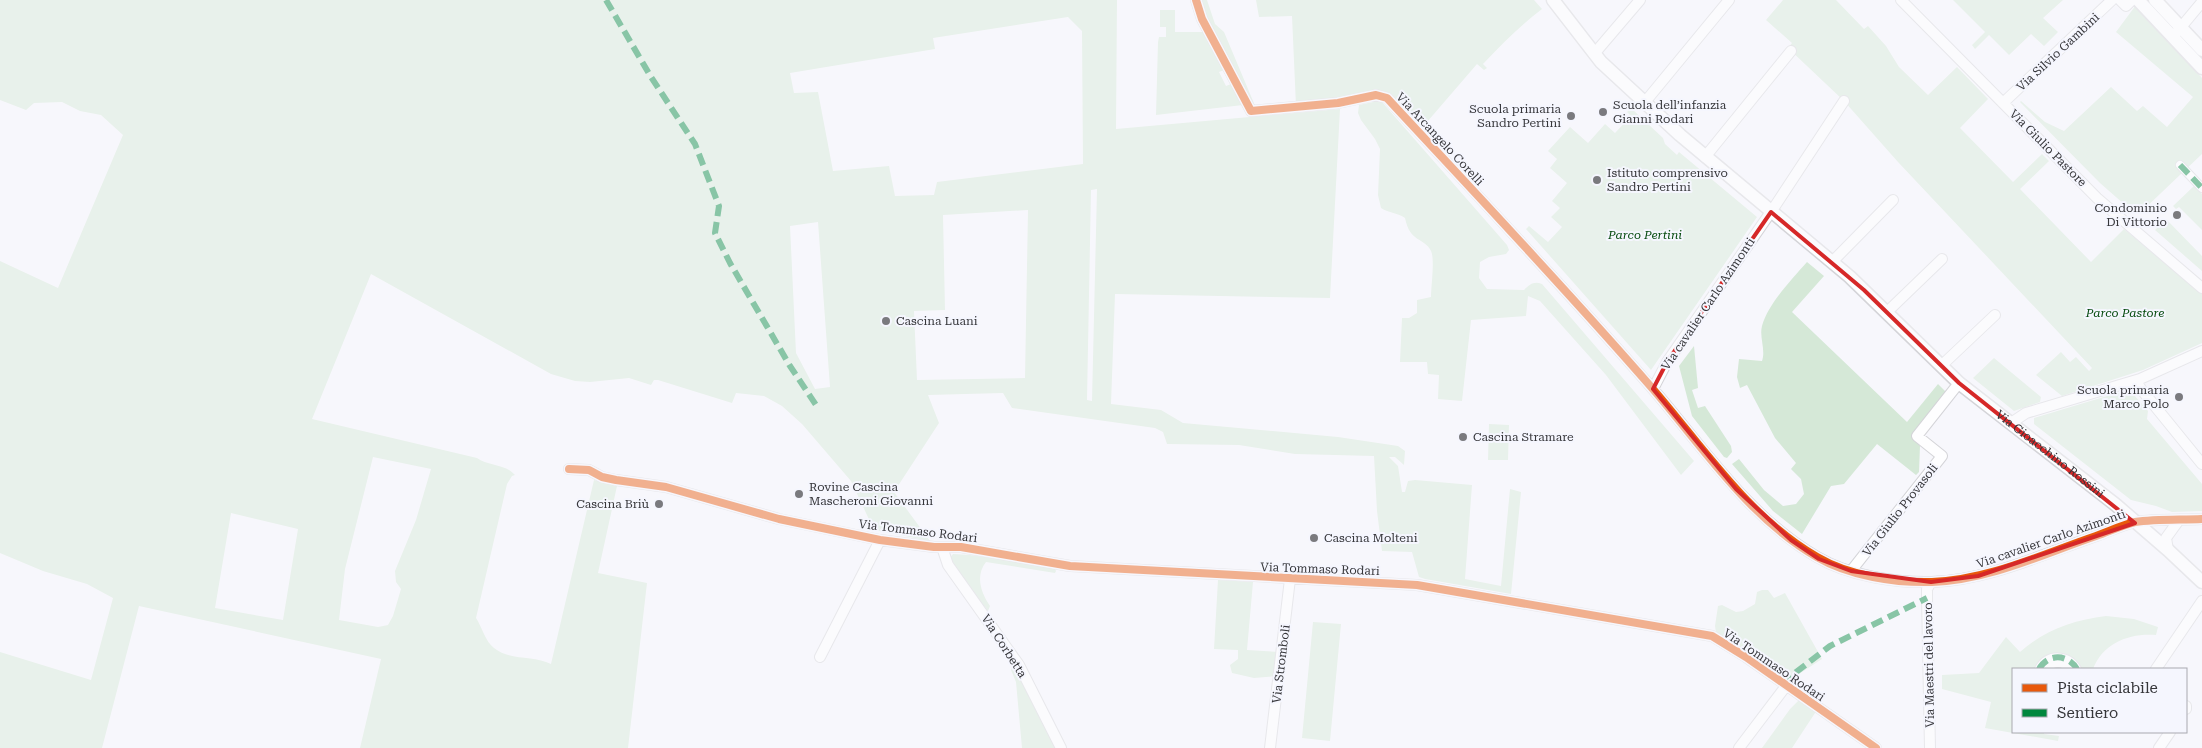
<svg xmlns="http://www.w3.org/2000/svg" width="2202" height="748" viewBox="0 0 2202 748" font-family="'Roboto Serif',serif">
	<style>
		.green { fill: #d5e8d7; fill-rule: evenodd }
		.lines { fill: none; stroke-linecap: round; stroke-linejoin: round }
		.pedestrian-casing { stroke: #d4d4d8; stroke-width: 10 }
		.minor-casing { stroke: #d4d4d8; stroke-width: 12 }
		.tertiary-casing { stroke: #d4d4d8; stroke-width: 15 }
		.pedestrian { stroke: #fefeff; stroke-width: 8 }
		.minor { stroke: #fefeff; stroke-width: 10 }
		.tertiary { stroke: #fefeff; stroke-width: 12 }
		.quiet { stroke: #00873e; stroke-width: 6; stroke-dasharray: 12 6; stroke-linecap: butt }
		.cycleway-casing { stroke: #f5f6fe; stroke-width: 11 }
		.cycleway { stroke: #e8590c; stroke-width: 8 }
		.marked { fill: none; stroke: #d62828; stroke-width: 4; stroke-linejoin: round }
		.poi-dot { fill: #7a7a7e; stroke: #f5f6fe; stroke-width: 2 }
		.labels { text-anchor: middle; stroke-width: 4; stroke-linejoin: round; paint-order: stroke }
		.street-label { font-size: 12px; fill: #36363a; stroke: #f5f6fe }
		.poi-label { font-size: 12px; fill: #36363a; stroke: #f5f6fe; text-anchor: start }
		.park-label { font-size: 12px; font-style: italic; fill: #064b0f; stroke: #f5f6fe }
	</style>
	<rect width="100%" height="100%" fill="#f7f7fc"/>
	<path class="green" d="M0,0H1117L1116,129L1340,109L1330,298L1115,294L1111,404L1161,410L1183,423L1338,437L1398,446L1405,451L1404,465L1395,457H1389L1398,466L1402,492H1405L1408,481L1415,480L1472,485L1465,579L1501,586L1510,489L1521,492L1511,594L1425,579L1419,577L1412,552L1382,551L1377,511L1374,456L1295,454L1239,445L1167,444L1163,432L1155,428L1012,408L1003,393L928,395L939,423L894,492L930,541L874,530L851,481L802,424L782,406L764,396L736,393L732,403L658,380H654L651,385L629,378L590,382L575,381L551,374L371,274L312,419L477,458C488,466 506,464 515,475L512,476L507,484L476,618C482,627 485,641 494,648C510,661 534,655 551,664L594,480L617,486L598,573L647,583L628,748H360L381,659L139,606L102,748H0V652L91,680L113,598L87,584L43,571L0,553V261L58,288L123,135L101,115L80,111L62,102L34,103L26,110L0,100ZM1068,17L1082,31L1083,164L937,182L934,195L895,196L889,166L833,171L818,92L794,93L790,73L935,49L933,38ZM1097,189L1092,401L1087,400L1091,190ZM1028,210L1025,378L917,380L914,311L945,310L943,215ZM818,222L830,387L815,389L796,353L790,226ZM373,457L431,469L416,520L395,571L396,582L401,589L393,616L388,625L378,627L339,620L345,569ZM231,513L298,529L283,620L215,608Z
		M1199,0H1207L1215,24L1224,32L1256,108L1252,106L1221,52Z
		M1256,0H1534L1542,9C1520,26 1502,44 1483,64L1487,68L1484,70L1477,64L1427,122L1453,150L1447,155L1394,100L1376,95L1296,106L1292,16L1259,17Z
		M1783,0H1836L1864,29L1868,26L1886,46L1899,67L1928,95L1957,67L1988,99L1960,128L2013,182L2042,154L2049,161L2020,189L2091,262L2124,229L2202,294V343L2143,370L2062,396L2036,375L2061,352L2070,362L2076,357L2089,371L2092,368L1898,162L1844,101L1788,48L1792,43L1766,20Z
		M1953,0H2063L2043,18L2058,32L2044,46L2031,34L2009,55L1989,35L1975,49L1972,45L1985,32Z
		M2136,5L2202,78V154L2140,213L2136,209L2133,212L2100,183L2020,102L2021,101L2045,122L2064,131L2111,87L2137,111L2143,106L2167,127L2193,97L2116,32Z
		M1160,10H1175V32H1205L1224,70L1219,72L1226,86L1231,84L1243,105L1156,115L1158,42L1159,37H1166V27H1160Z
		M1373,102H1382L1507,245L1509,250L1506,254L1489,257L1480,262L1479,278L1487,289L1524,290C1530,284 1534,281 1542,284L1694,461L1681,475L1606,375L1540,301L1528,296L1526,316L1471,320L1462,401L1438,399L1439,375L1428,374L1427,362H1400L1402,318H1409L1417,313V300L1431,297C1431,286 1435,259 1431,251C1424,237 1410,243 1405,218C1398,213 1389,213 1381,208L1378,195L1380,149L1375,139L1361,120L1358,113L1359,105Z
		M1631,108L1663,138L1665,144L1677,155L1679,152L1757,217L1651,370L1526,229L1529,226L1548,242L1562,227L1551,217L1560,208L1552,201L1567,183L1550,168L1557,159L1548,151L1570,127L1588,143L1605,124L1615,133L1631,116L1627,112Z
		M2194,186L2202,194V230L2179,207L2176,209L2173,206Z
		M2166,219L2202,256V271L2155,230Z
		M1807,262L1824,276L1792,312L1907,422L1938,384L1946,392L1914,439L1920,446L1919,472L1916,475L1877,444L1844,484L1831,486L1802,534L1773,511L1732,464L1739,459L1764,490L1783,506L1796,504L1804,494L1801,479L1791,469L1796,463L1775,438L1747,385L1740,388L1737,377L1739,359L1762,361C1766,350 1759,337 1762,326C1768,304 1792,279 1807,262Z
		M1694,346L1698,388L1692,390L1698,408L1705,406L1731,446L1732,452L1727,458L1724,457L1692,416L1679,366Z
		M1994,358L2041,397L2040,402L2014,411L1973,378Z
		M2117,393L2134,395L2148,411L2147,419L2202,484V511L2172,512L2156,506L2131,500L2034,424V418Z
		M1489,424L1509,425L1508,460H1488Z
		M953,554L970,555L1054,567L1056,571L1055,573L986,562C975,576 981,593 990,606L988,611L953,566L950,558Z
		M1218,580L1253,582L1247,650L1280,652L1277,676L1254,678L1232,673L1230,665L1238,659V650L1214,649Z
		M1762,590H1768L1774,598L1785,593L1822,659L1799,674V684L1797,688L1716,633L1715,626L1718,606L1722,605L1736,612L1743,611L1755,604L1757,592Z
		M2106,616L2134,619L2158,627L2156,635C2129,633 2103,643 2093,669H2077L2074,664L2039,669H2013V732H2044V734L2059,736L2058,741L1985,728L1991,702L1942,689V675L1979,673L2006,637L2020,652C2045,630 2073,620 2106,616Z
		M1313,622L1341,624L1330,741L1302,738Z
		M1012,667L1015,668L1056,748H1022L1016,682L1011,670Z
		M1800,699L1817,710L1792,748H1762L1790,709Z"/>
	<g class="lines">
		<defs>
			<path id="pedestrian" d="M2180,165L2202,188
				M2039,669C2048,653 2068,654 2077,669
				M2045,669C2053,662 2062,660 2070,669"/>
			<path id="minor" d="M1196,0L1202,19L1251,111L1338,103L1376,95L1387,98C1476,194 1566,289 1652,388C1703,447 1748,517 1817,557C1849,576 1896,583 1932,582C1989,580 2043,554 2096,536C2108,532 2122,525 2135,522C2156,519 2180,520 2202,519
				M1901,0L2097,198L2202,288
				M2120,0L2126,6L2132,0
				M2177,32L2202,2
				M1594,54L1640,0
				M1645,102L1729,0
				M2003,103L2112,0
				M1705,157L1791,51
				M1832,262L1893,200
				M1887,312L1942,259
				M1941,366L1995,315
				M2136,381L2141,389L2202,464
				M1653,389L1667,362L1775,206L1844,101
				M2011,423L2026,413L2140,379L2202,351
				M569,469L589,470L602,477L616,480L666,487L779,519L880,540L934,547H961L1070,566L1417,585L1712,636L1746,657L1876,748
				M942,547L948,565L1019,665L1061,748
				M2168,550L2166,538L2179,520
				M1851,571L1942,456L1917,436L1959,383
				M820,657L880,540
				M2156,669L2202,601
				M2186,706V709
				M1270,748L1290,579
				M1739,748L1786,686
				M1930,748L1927,598V589L1931,582
				M2159,748L2170,732"/>
			<g id="tertiary">
				<path id="s1" d="M1553,0L1601,62L1680,135L1850,277L1959,383L2116,505L2168,550L2202,582"/>
				<path d="M2138,0L2202,68"/>
				<path d="M2155,0L2202,50"/>
			</g>
		</defs>
		<use href="#pedestrian" class="pedestrian-casing"/>
		<use href="#minor" class="minor-casing"/>
		<use href="#tertiary" class="tertiary-casing"/>
		<use href="#pedestrian" class="pedestrian"/>
		<use href="#minor" class="minor"/>
		<use href="#tertiary" class="tertiary"/>
		<path class="quiet" d="M606,0L651,77L695,144L719,206L715,233L730,263L790,366L816,405
			M2180,165L2202,188
			M2039,669C2048,653 2068,654 2077,669
			M1786,686L1787,679L1830,646L1927,598"/>
		<defs>
			<path id="cycleway" d="M1196,0L1202,19L1251,111L1338,103L1376,95L1387,98C1476,194 1566,289 1652,388C1703,447 1748,517 1817,557C1849,576 1896,583 1932,582C1989,580 2043,554 2096,536C2108,532 2122,525 2135,522C2156,519 2180,520 2202,519
				M569,469L589,470L602,477L616,480L666,487L779,519L880,540L934,547H961L1070,566L1417,585L1712,636L1746,657L1876,748"/>
		</defs>
		<use href="#cycleway" class="cycleway-casing"/>
		<use href="#cycleway" class="cycleway"/>
	</g>
	<path d="M0 0H2202V748H0ZM1771,212L1864,290L1959,383L2135,523L1978,576L1931,582L1851,571L1819,559L1791,540L1736,489L1653,389L1667,362Z" fill="#f7f7fc" fill-opacity=".55" fill-rule="evenodd"/>
	<path class="marked" d="M1771,212L1864,290L1959,383L2135,523L1978,576L1931,582L1851,571L1819,559L1791,540L1736,489L1653,389L1667,362Z"/>
	<g class="poi-dot">
		<circle cx="1603" cy="112" r="5"/>
		<circle cx="1571" cy="116" r="5"/>
		<circle cx="1597" cy="180" r="5"/>
		<circle cx="2177" cy="215" r="5"/>
		<circle cx="886" cy="321" r="5"/>
		<circle cx="2179" cy="397" r="5"/>
		<circle cx="1463" cy="437" r="5"/>
		<circle cx="799" cy="494" r="5"/>
		<circle cx="659" cy="504" r="5"/>
		<circle cx="1314" cy="538" r="5"/>
	</g>
	<g class="labels">
		<g class="street-label">
			<text transform="translate(2058 52) rotate(-43)" y="4">Via Silvio Gambini</text>
			<text transform="translate(1440 139) rotate(47)" y="4">Via Arcangelo Corelli</text>
			<text transform="translate(2048 148) rotate(45)" y="4">Via Giulio Pastore</text>
			<text transform="translate(1708 304) rotate(-56)" y="4">Via cavalier Carlo Azimonti</text>
			<text dy="4" stroke="none"><textPath href="#s1" startOffset="675">Via Gioacchino Rossini</textPath></text>
			<text transform="translate(1900 510) rotate(-52)" y="4">Via Giulio Provasoli</text>
			<text transform="translate(918 531) rotate(7)" y="4">Via Tommaso Rodari</text>
			<text transform="translate(2051 539) rotate(-19)" y="4">Via cavalier Carlo Azimonti</text>
			<text transform="translate(1320 569) rotate(2)" y="4">Via Tommaso Rodari</text>
			<text transform="translate(1004 646) rotate(57)" y="4">Via Corbetta</text>
			<text transform="translate(1281 664) rotate(-83)" y="4">Via Stromboli</text>
			<text transform="translate(1774 665) rotate(34)" y="4">Via Tommaso Rodari</text>
			<text transform="translate(1929 665) rotate(-91)" y="4">Via Maestri del lavoro</text>
		</g>
		<g class="poi-label">
			<text x="1613" y="109">Scuola dell’infanzia<tspan x="1613" dy="14">Gianni Rodari</tspan></text>
			<text x="1561" y="113" text-anchor="end">Scuola primaria<tspan x="1561" dy="14">Sandro Pertini</tspan></text>
			<text x="1607" y="177">Istituto comprensivo<tspan x="1607" dy="14">Sandro Pertini</tspan></text>
			<text x="2167" y="212" text-anchor="end">Condominio<tspan x="2167" dy="14">Di Vittorio</tspan></text>
			<text x="896" y="325">Cascina Luani</text>
			<text x="2169" y="394" text-anchor="end">Scuola primaria<tspan x="2169" dy="14">Marco Polo</tspan></text>
			<text x="1473" y="441">Cascina Stramare</text>
			<text x="809" y="491">Rovine Cascina<tspan x="809" dy="14">Mascheroni Giovanni</tspan></text>
			<text x="649" y="508" text-anchor="end">Cascina Briù</text>
			<text x="1324" y="542">Cascina Molteni</text>
		</g>
		<g class="park-label">
			<text x="1645" y="239">Parco Pertini</text>
			<text x="2125" y="317">Parco Pastore</text>
		</g>
	</g>
	<rect x="2012" y="668" width="175" height="65" fill="#f5f6fe" stroke="#a9a9b0"/>
	<rect x="2022" y="684" width="25" height="8" fill="#e8590c" stroke="#a9a9b0"/>
	<text x="2057" y="693" font-size="15" fill="#36363a">Pista ciclabile</text>
	<rect x="2022" y="709" width="25" height="8" fill="#00873e" stroke="#a9a9b0"/>
	<text x="2057" y="718" font-size="15" fill="#36363a">Sentiero</text>
</svg>
